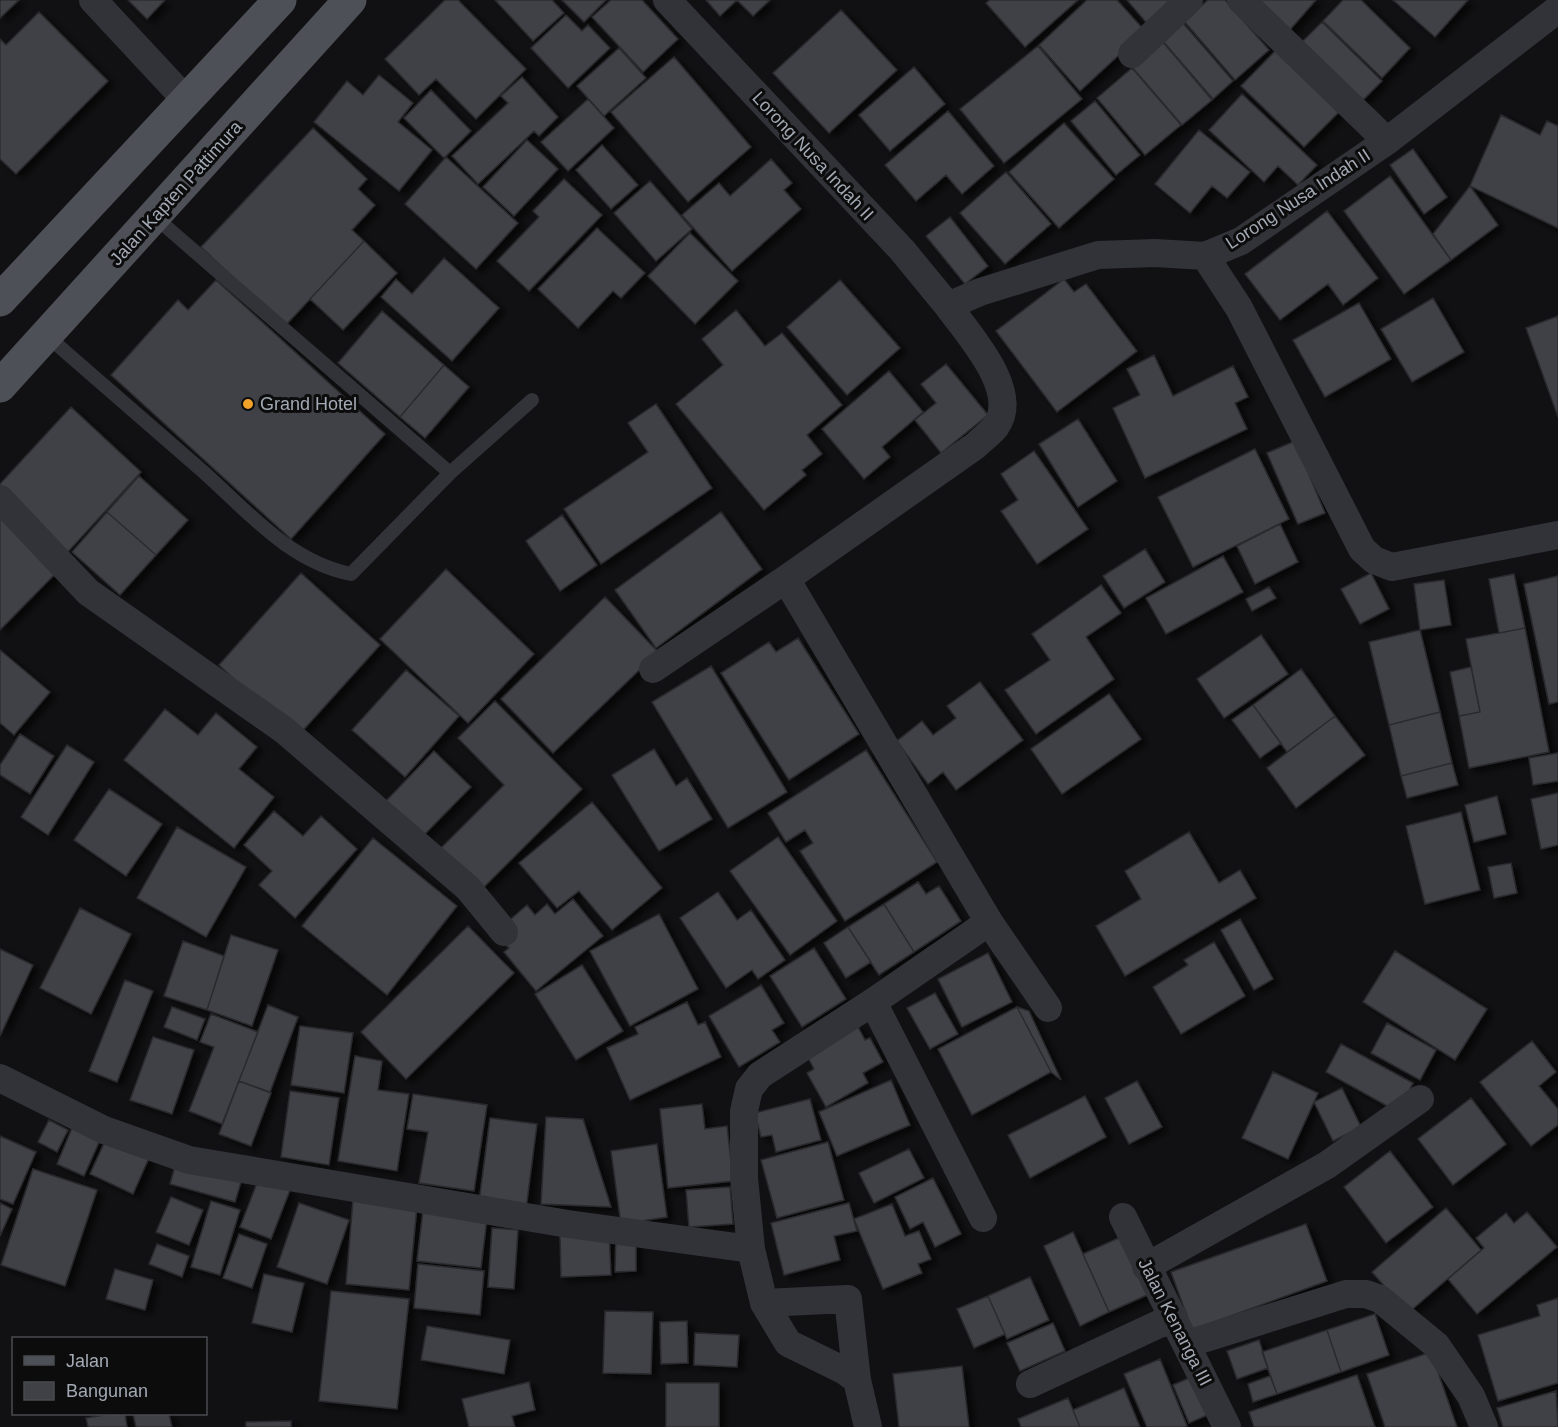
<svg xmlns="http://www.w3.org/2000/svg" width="1558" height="1427" viewBox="0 0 1558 1427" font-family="Helvetica,sans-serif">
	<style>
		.building { fill: #404146; stroke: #2b2b2f; stroke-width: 1.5; filter: url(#shadow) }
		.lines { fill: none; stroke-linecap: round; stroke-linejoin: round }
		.service { stroke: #323338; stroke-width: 14 }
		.minor { stroke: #323338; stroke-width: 28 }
		.primary { stroke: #4e5057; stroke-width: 33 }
		.poi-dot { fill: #f2a129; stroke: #0c0c0d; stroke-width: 2 }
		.labels { text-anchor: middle; stroke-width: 6; stroke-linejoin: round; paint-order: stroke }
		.street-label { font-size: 18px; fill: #a2a9b3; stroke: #0c0c0d }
		.poi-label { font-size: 18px; fill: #a2a9b3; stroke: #0c0c0d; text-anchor: start }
	</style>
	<defs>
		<filter id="shadow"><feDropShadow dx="6" dy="4" stdDeviation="3" flood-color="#0009"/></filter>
	</defs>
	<rect width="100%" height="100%" fill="#111113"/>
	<path class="building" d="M0,0H19L0,18Z
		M128,0H165L147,19Z
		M445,0H458L526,69L476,119L436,79L419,95L385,59Z
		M495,0H552L564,13L533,41Z
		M562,0H606L584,22Z
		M611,0H642L678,39L643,72L592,17Z
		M706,0H737L720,16Z
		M737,0H770L753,16Z
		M990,0H1078L1025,47L986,3Z
		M1087,0H1117L1145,31L1080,91L1039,45Z
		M1127,0H1183L1151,28Z
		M1208,0H1225L1269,50L1235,80L1184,21Z
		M1252,0H1316L1288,32Z
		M1343,0H1361L1410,48L1382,78L1323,21Z
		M1393,0H1468L1435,37Z
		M841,10L897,70L829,133L773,73Z
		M39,12L108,81L16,174L0,159V39L6,45Z
		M566,15L582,31L588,25L610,48L568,88L531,48Z
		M1182,22L1233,81L1213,99L1162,40Z
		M1322,22L1382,81L1356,107L1296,48Z
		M1162,41L1212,100L1182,125L1132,67Z
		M1038,46L1082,99L1004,163L960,109Z
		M1280,46L1343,108L1304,147L1241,86Z
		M619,48L646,78L604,116L577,86Z
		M674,57L751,147L688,202L611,112Z
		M914,67L945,104L890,151L859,115Z
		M1132,68L1181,125L1145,155L1097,98Z
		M379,75L413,103L398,122L432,150L399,191L314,122L347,81L363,95Z
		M522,77L558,117L539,136L534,131L478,184L452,156L508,103L501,96Z
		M431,90L471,131L444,158L404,118Z
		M1242,94L1317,165L1298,185L1278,166L1264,182L1209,130Z
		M588,99L614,128L568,171L541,142Z
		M1095,101L1140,155L1116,175L1071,121Z
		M948,111L994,166L962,194L946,175L916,201L885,165Z
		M1501,115L1540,135L1547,121L1558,126V228L1470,186Z
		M1064,123L1114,179L1059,228L1009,172Z
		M313,128L367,179L358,189L375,205L352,230L364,241L285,326L201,247Z
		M1199,130L1250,172L1227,198L1212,186L1190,213L1155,184Z
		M527,140L558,169L514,216L483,187Z
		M602,145L638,185L611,209L576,170Z
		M1413,149L1447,197L1424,214L1390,165Z
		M446,157L518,223L476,269L405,204Z
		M771,159L792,183L784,190L801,209L732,271L682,215L719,183L730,196Z
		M1006,172L1051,224L1005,264L960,213Z
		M1390,176L1451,260L1404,294L1344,211Z
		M564,179L602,215L529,291L497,261L539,217L533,211Z
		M650,181L692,229L656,261L614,213Z
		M1470,186L1498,225L1451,260L1433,234Z
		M1327,211L1378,278L1343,305L1328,284L1280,320L1245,274Z
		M950,217L988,266L965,284L926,236Z
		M597,228L645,273L621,298L613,291L578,328L538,289Z
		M690,233L738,281L695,324L648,276Z
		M364,241L397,273L343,330L310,299Z
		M444,258L499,308L452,361L381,297L396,279L412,294Z
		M1064,279L1074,292L1086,284L1137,351L1057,412L996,331Z
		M216,280L385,434L291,539L111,375L178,300L188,310Z
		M840,280L900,348L847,395L787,327Z
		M1433,298L1464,352L1412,382L1381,329Z
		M1359,303L1391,359L1325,397L1293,340Z
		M736,310L765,346L782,333L842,405L807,435L822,454L802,470L806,475L764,510L676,404L723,365L702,339Z
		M382,311L444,365L400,417L338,363Z
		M1558,316V417L1526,328Z
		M1154,355L1173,396L1233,366L1248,397L1235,403L1247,429L1145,478L1113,408L1140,395L1127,369Z
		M946,364L988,415L941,453L915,420L936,403L921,384Z
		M444,365L469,387L425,438L400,417Z
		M889,371L923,412L882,447L890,457L864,479L822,429Z
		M656,404L712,488L601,564L564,509L648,452L628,423Z
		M71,407L141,472L65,555L0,495V484Z
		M1078,419L1117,481L1078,507L1039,444Z
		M1295,441L1325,513L1298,524L1267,453Z
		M1255,449L1289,519L1193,567L1158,497Z
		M1034,451L1088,529L1037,564L1001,511L1018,500L1001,474Z
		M139,476L188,520L156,555L107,512Z
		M0,511L59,570L0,630Z
		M107,512L156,555L120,595L72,552Z
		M721,512L762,569L656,648L615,590Z
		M562,515L597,565L560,591L526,541Z
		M1280,524L1298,562L1255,584L1237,546Z
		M1145,549L1165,582L1124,608L1103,576Z
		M1223,556L1243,592L1166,634L1146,598Z
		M446,569L534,654L468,723L380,639Z
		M301,573L380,645L297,737L219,665Z
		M1371,573L1389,609L1360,624L1341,589Z
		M1514,574L1525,628L1499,633L1489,579Z
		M1558,576V702L1549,704L1524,584Z
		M1444,580L1451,625L1420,630L1414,584Z
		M1101,585L1121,613L1086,637L1114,679L1036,734L1005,690L1050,660L1032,634Z
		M1269,587L1276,598L1252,611L1246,599Z
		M605,597L658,652L553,753L501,699Z
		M1525,628L1549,752L1469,768L1459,716L1480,712L1466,639Z
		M1420,630L1440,712L1389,725L1369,642Z
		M1261,635L1288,674L1224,718L1197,679Z
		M798,638L859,734L789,780L721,673L769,642L776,652Z
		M0,650L50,692L14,735L0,723Z
		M711,666L787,792L728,828L652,702Z
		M1471,667L1480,712L1459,716L1450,672Z
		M1301,669L1335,716L1287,752L1253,705Z
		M406,670L459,716L405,777L352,730Z
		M980,682L1023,740L956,790L943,772L928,784L897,741L922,721L933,735L956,718L947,706Z
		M1109,694L1141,739L1062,794L1031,749Z
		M495,701L582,789L477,894L436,853L504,785L458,738Z
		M1253,705L1281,743L1260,758L1232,720Z
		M165,709L198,735L216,713L257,747L239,769L274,797L234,848L124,760Z
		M1440,712L1452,763L1401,776L1389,725Z
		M1335,716L1365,755L1296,808L1267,768Z
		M20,734L54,756L30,794L0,775V765Z
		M67,745L94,762L48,835L21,817Z
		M654,749L676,786L687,778L712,819L659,851L612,775Z
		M866,750L937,862L845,921L800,851L813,843L805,830L786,842L768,813Z
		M434,751L471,787L422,837L386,801Z
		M1558,753V781L1533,785L1529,758Z
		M1452,763L1458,785L1407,798L1401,776Z
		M109,789L162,824L126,876L74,840Z
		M1558,793V845L1541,849L1531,799Z
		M1497,796L1506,834L1474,842L1465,805Z
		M592,802L662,888L612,930L579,891L557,908L519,863Z
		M274,811L303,836L321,816L357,849L295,918L259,885L272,871L244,845Z
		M1461,812L1480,890L1425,904L1406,826Z
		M177,827L246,867L206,937L137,898Z
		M1189,832L1219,883L1240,870L1256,898L1125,976L1096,926L1141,899L1125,871Z
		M778,837L837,921L790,955L730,871Z
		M373,838L457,906L387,995L302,926Z
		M1511,863L1517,893L1494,898L1488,867Z
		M918,882L926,894L939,886L961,921L914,952L884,904Z
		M718,892L737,920L751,910L785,960L758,979L752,970L726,988L680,918Z
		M573,899L603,936L536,991L504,952L509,948L504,943L505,924L527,905L535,915L547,904L555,914Z
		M884,904L914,952L879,975L848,927Z
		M80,908L131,934L91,1014L40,988Z
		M659,914L698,989L630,1026L590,951Z
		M1240,919L1273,979L1254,990L1221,930Z
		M468,926L514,973L406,1079L361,1032Z
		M848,927L871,962L846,978L824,943Z
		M231,935L278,950L252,1026L207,1010Z
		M183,941L224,956L207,1010L164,996Z
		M1214,942L1245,996L1181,1034L1153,987L1188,965L1184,960Z
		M814,948L846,999L802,1027L770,976Z
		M0,949L33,965L0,1036Z
		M1395,951L1487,1009L1455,1060L1363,1002Z
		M988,953L1012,1002L962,1027L938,979Z
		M582,965L623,1031L576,1060L535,994Z
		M125,980L153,991L117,1082L89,1071Z
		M761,985L784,1023L772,1030L780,1042L739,1067L709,1016Z
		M935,993L958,1034L930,1049L907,1008Z
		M687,1002L698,1025L705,1022L721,1057L630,1100L607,1048L638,1034L635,1027Z
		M268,1005L298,1017L270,1092L239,1081Z
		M172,1007L205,1019L197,1040L164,1027Z
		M1017,1007L1051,1072L972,1115L938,1049Z
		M1017,1007L1029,1011L1061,1080L1051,1072Z
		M211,1014L258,1032L222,1124L189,1111L214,1047L200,1042Z
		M1387,1023L1436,1050L1420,1080L1371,1053Z
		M857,1025L865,1040L870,1038L883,1062L863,1073L868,1083L826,1107L807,1073L814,1069L806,1054Z
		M300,1026L353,1033L344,1093L291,1085Z
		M153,1037L194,1050L172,1114L130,1100Z
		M1532,1041L1556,1072L1539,1086L1558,1109V1125L1531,1146L1480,1082Z
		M1341,1044L1413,1083L1398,1112L1326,1072Z
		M355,1056L382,1061L378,1090L409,1094L397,1171L338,1161Z
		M1273,1072L1318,1093L1288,1159L1242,1138Z
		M891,1080L910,1125L837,1156L819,1112Z
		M239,1081L271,1093L251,1146L219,1134Z
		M1137,1081L1162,1127L1129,1144L1105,1098Z
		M1342,1088L1361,1127L1333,1141L1314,1102Z
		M290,1091L339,1098L329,1165L281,1157Z
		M413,1094L487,1105L474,1191L419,1183L428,1132L407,1129Z
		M1085,1096L1106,1137L1030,1178L1008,1135Z
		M1471,1098L1506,1144L1453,1185L1418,1139Z
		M810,1099L821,1140L776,1152L772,1135L761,1137L755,1113Z
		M702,1104L705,1129L727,1126L733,1181L668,1188L660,1109Z
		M546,1117L583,1119L611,1207L541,1204Z
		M490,1118L537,1124L526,1209L479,1202Z
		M49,1120L68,1130L57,1152L38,1142Z
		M72,1128L100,1140L84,1176L57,1164Z
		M0,1136L36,1152L13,1204L0,1199Z
		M106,1139L149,1158L133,1194L90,1174Z
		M828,1142L844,1200L777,1218L761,1160Z
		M657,1144L667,1217L621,1224L611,1151Z
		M909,1149L924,1178L874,1203L859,1173Z
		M1390,1151L1433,1207L1386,1243L1344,1187Z
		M176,1163L241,1182L235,1202L170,1184Z
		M33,1169L97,1190L65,1286L1,1265Z
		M259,1178L290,1190L271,1239L240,1227Z
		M933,1178L961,1234L935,1247L923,1222L910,1229L895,1197Z
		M730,1187L733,1224L689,1227L686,1190Z
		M171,1197L203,1210L189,1245L156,1232Z
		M353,1200L417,1206L409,1290L346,1284Z
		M211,1201L240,1210L220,1275L191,1267Z
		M0,1203L12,1209L0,1236Z
		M299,1203L349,1220L327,1284L277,1267Z
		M849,1203L857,1231L834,1236L840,1260L784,1275L771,1223Z
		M892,1204L905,1236L919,1231L931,1259L918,1264L922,1273L883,1289L854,1219Z
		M1446,1208L1481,1250L1408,1313L1372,1272Z
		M423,1211L487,1218L481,1268L417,1261Z
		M1527,1212L1557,1247L1477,1314L1448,1279L1484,1248L1476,1238L1506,1213L1514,1223Z
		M1306,1224L1327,1281L1192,1330L1171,1272Z
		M492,1228L518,1230L514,1289L488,1287Z
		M609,1232L611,1275L561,1277L560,1234Z
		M1073,1232L1109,1312L1080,1326L1044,1246Z
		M239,1234L267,1244L252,1288L223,1278Z
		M616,1235H636V1271L615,1272Z
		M1121,1237L1147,1295L1109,1312L1083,1254Z
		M157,1244L189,1256L182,1277L149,1264Z
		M418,1264L484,1271L480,1315L414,1308Z
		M115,1269L153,1280L145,1310L106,1299Z
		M264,1274L304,1283L292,1332L252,1323Z
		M1030,1277L1049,1320L1007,1339L988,1296Z
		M331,1291L409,1299L397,1409L319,1401Z
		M988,1296L1005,1334L974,1348L957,1309Z
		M1558,1298V1383L1498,1401L1478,1335L1540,1316L1537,1305Z
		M605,1311L653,1312L651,1374L603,1373Z
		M1375,1314L1389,1355L1341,1372L1327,1330Z
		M687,1321L688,1363L661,1364L660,1322Z
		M1053,1323L1065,1351L1020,1371L1007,1343Z
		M427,1326L510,1340L504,1374L421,1360Z
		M1327,1330L1341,1372L1277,1394L1262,1352Z
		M695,1333L739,1335L737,1367L694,1365Z
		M1259,1340L1268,1368L1237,1379L1227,1351Z
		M1431,1352L1457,1427H1385L1367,1374Z
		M1160,1359L1187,1426L1185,1427H1147L1124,1374Z
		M962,1366L969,1427H899L893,1374Z
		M1196,1375L1212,1413L1189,1423L1173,1385Z
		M1357,1375L1375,1427H1254L1249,1412Z
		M1270,1376L1277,1394L1253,1402L1248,1384Z
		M529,1382L535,1410L512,1416L515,1427H469L462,1399Z
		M666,1383H719V1427H666Z
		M1124,1388L1140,1427H1080L1073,1410Z
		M1556,1391L1558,1427H1503L1497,1408Z
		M1068,1398L1080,1427H1021L1018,1419Z
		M110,1414H125L127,1427H88L86,1418Z
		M133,1414H169L172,1427H136Z
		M291,1421V1427H246V1422Z"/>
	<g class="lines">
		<path class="service" d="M46,335C97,379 148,424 199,468C246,509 287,561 351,574L450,473L155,217
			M450,473L532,400"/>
		<path class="minor" d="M93,0L187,101
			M667,0L902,250L948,306L980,292L1098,255L1155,253L1205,256L1241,241L1387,141L1558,9
			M1241,0L1387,141
			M1132,54L1189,0
			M1205,256L1239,308L1362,549L1374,560L1392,567L1558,535
			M0,499L88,592L284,730L468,888L504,932
			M786,579L989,922L1048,1008
			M653,669L786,579L975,446C981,440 991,433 996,426C1021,391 968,334 948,306
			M873,1002L983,1218
			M0,1078L104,1130L189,1160L568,1224L751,1249
			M1123,1217L1227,1427
			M1146,1267L1327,1165L1420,1099
			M764,1303L848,1299L857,1380
			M1187,1344L1346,1294H1366L1380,1299L1436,1345L1471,1396L1484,1427
			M1030,1384L1174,1317
			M868,1427L857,1380L845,1371L788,1343L764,1303L751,1249L744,1178V1111L749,1089L760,1075L873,1002L989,922"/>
		<path class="primary" d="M0,300L280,0
			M0,386L350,0"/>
	</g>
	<circle class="poi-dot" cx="248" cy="404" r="6"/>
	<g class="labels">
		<g class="street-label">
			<text transform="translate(813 156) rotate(47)" y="6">Lorong Nusa Indah II</text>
			<text transform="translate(176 193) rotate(-48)" y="6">Jalan Kapten Pattimura</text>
			<text transform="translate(1298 199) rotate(-33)" y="6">Lorong Nusa Indah II</text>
			<text transform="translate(1175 1322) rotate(63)" y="6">Jalan Kenanga III</text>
		</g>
		<g class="poi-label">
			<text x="260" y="410">Grand Hotel</text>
		</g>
	</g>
	<rect x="12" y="1337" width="195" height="78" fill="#0c0c0d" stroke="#484b4f" stroke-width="1.5"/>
	<rect x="24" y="1356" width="30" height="9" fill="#4e5057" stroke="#484b4f" stroke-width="1.5"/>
	<text x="66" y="1367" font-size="18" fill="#a2a9b3">Jalan</text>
	<rect x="24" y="1382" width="30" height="18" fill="#404146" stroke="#484b4f" stroke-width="1.5"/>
	<text x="66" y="1397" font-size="18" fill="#a2a9b3">Bangunan</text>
</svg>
